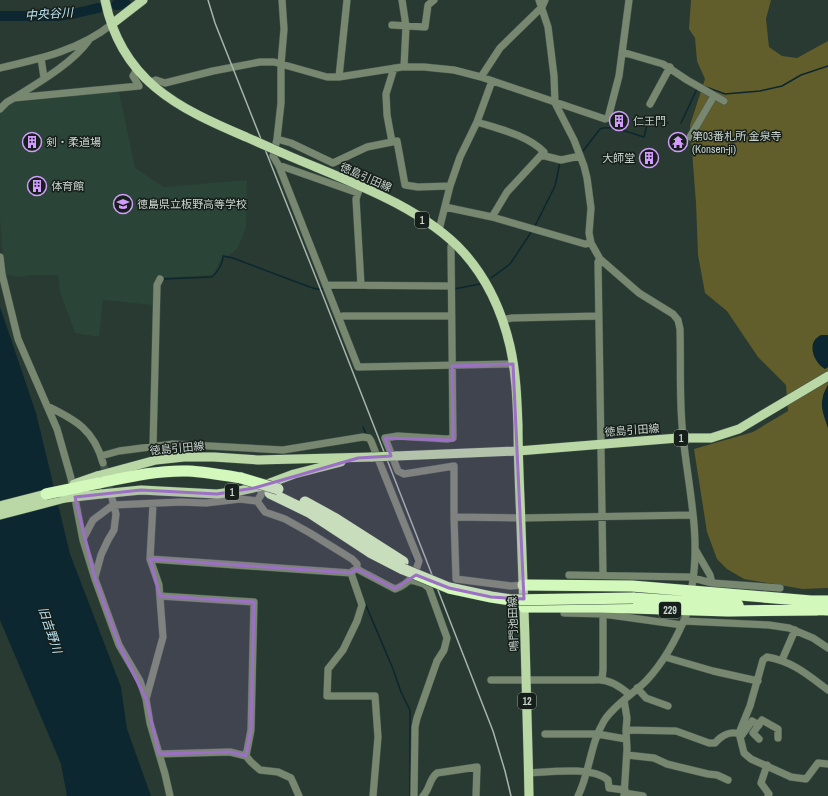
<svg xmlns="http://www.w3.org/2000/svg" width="828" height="796" viewBox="0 0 828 796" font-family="'Archivo Narrow','Noto Sans JP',sans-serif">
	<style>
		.built { fill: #2a4438 }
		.green { fill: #615e2b }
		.water { fill: #0c272f }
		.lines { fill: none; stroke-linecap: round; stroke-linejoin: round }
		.stream { stroke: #0c272f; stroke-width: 1.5 }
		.river { stroke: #0c272f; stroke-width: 10 }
		.minor-tunnel { stroke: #405149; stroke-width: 7; stroke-dasharray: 7 3.5; stroke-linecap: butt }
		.minor-casing { stroke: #45564d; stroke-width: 8 }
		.major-casing { stroke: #45564d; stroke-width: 10 }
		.highway-casing { stroke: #45564d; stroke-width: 12 }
		.minor { stroke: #78876f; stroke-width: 7 }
		.major { stroke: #b9d8a6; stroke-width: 9 }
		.highway { stroke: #d2f9bb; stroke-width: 11 }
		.rail { stroke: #a7b4ad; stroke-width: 1.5 }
		.major-bridge-casing { stroke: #45564d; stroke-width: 10; stroke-linecap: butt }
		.highway-bridge-casing { stroke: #45564d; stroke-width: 12; stroke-linecap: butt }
		.major-bridge { stroke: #b9d8a6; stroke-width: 9 }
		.highway-bridge { stroke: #d2f9bb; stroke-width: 11 }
		.marked { fill: #9b70c5; fill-opacity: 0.2; stroke: #9b70c5; stroke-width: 3; stroke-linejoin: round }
		.labels { text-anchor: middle; stroke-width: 3; stroke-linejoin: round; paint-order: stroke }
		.shield { fill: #171f1b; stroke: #949e99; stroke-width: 1 }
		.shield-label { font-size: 10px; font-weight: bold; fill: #cad5cf }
		.poi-label { font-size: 11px; fill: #cad5cf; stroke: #171f1b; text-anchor: start }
		.street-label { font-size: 11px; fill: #cad5cf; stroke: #171f1b }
		.water-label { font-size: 12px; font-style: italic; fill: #bbe5f4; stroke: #171f1b }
	</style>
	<rect width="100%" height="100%" fill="#283a31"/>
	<path class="built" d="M119,91L135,168L164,187L247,180L246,228L237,249L228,256L223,255L213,275L157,278L153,305L103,300L99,337L75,333L60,292L58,275H33L20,277L6,275L4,272L0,219V113L11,103Z"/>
	<path class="green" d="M691,0H771L766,19L769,47L782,56L797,58L828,41V335H821L825,369L828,367V385L823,395L828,428V588L803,589L744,579L727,569L717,559L707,532L694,449L753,432L788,411L786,385L758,357L727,311L705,293L698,255L696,203L690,125L705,79L697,61L695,38L689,29Z"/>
	<path class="water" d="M0,307L36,413L70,554L121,687L127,729L151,796H67L61,764L0,620Z
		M821,335H828V367L825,369C813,362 806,342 821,335Z
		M828,385V428C822,410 818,403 828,385Z"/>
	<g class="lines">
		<path class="stream" d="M706,87L725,94L760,91L782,86L801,75L828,66
			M681,123L697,89
			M583,151L600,129C610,124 633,134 644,137L647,125L651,119L668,123
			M535,226L555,186L560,162
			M491,278L510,264L532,231
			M163,279L211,277C217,274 223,263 223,256L233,258L307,286L316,289H324
			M330,289H366
			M454,289L480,284
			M363,427L366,434
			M412,554L415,563
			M362,569L363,568L368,571
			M378,576L394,585
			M365,603L393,669L401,692L410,710V796"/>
		<path class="river" d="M116,5L126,4
			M0,16H57L72,14L98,8"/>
		<path class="minor-tunnel" d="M103,463L112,498"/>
		<defs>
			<path id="minor" d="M282,0L284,29L281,64V103L277,139L291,143L333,163L367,147L397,141L405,185L418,187L450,186
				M402,0L406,26L404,67
				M539,0L548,27L554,76L555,103L574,140L584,166L587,178L591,208L589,233L591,243L600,259L639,293L673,314L678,320L680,329C681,365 679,401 683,436C688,486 701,536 692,586
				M392,25L425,27L428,5L434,0
				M622,52L663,64L687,80L724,101
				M41,58L44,78
				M0,68C39,59 80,50 112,24
				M339,77L347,0
				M481,77L500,48L542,7L545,0
				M149,83L156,80L165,83L213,71L260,62H274L327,77H339L402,67H424L454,70L481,77L605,119L608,118L619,76L629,0
				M14,98L139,86L133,76L137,69
				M650,104L670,67
				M0,109L7,102L14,98C38,83 73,63 89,40
				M477,122C499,129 527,135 544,152L507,192L492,217
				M690,137L714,96
				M277,139L273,156L279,166L358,367L513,364
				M392,142L387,115L386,94L394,68
				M541,155L561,160L580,156
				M279,166L284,167L358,193
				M360,187L356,199L361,285
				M445,207L492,217L585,244L591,243
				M438,230L440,226L450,186L460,157L477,122L492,81
				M452,243L451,247L453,438L447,439L398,436L385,438L398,471L404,474L454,466V517L456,579L511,586L523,585
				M0,257L2,274L18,339L57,429L71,478L83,540L95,579L119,645L140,681L146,699L150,723L165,774L170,796
				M600,259L598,262L603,575
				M326,285L451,286
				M343,316H451
				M502,320L512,318L598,316
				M47,406C76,420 94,430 103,463
				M153,446L157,285L160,279
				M257,501L261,495L262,486
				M454,517L521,518L693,515
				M83,539L93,520L113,505L181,502L206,503L240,499L257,501L265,512L285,519L310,533L352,559L357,564V569L395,589C409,584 415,575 419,561L371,441L369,438L363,437L283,450L173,444L119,451L101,456
				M695,549L710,575L712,583L780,588
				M150,559L351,573L353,571
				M351,573L362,605L357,621L343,650L328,669L327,696H375L378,737L373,796
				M569,575L689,577L712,583
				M95,577L101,555L108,540L114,530L116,514L112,498
				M411,580L424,584L429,588L447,638L444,650L437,661L417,718L415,727L414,796
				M160,596L254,602L251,730L246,756
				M564,613L603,614L682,625
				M684,621L769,625L789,628L813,638L828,648
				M665,657L713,671L758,681
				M782,660L795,630
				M602,679L603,670V614
				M491,680H594C607,678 620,686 630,695
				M637,688L646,698L668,706
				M828,690C808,675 792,661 767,657L763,660L750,706L739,733L744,753L751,759L791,777L806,779L818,763L828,764
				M146,699L163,637L159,585L150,559L153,504
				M624,700L627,718L626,730L627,749L624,796
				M626,730L676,731L709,743H715C722,735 732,730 742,735L752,721L759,725
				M545,734H597L626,739
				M759,739L753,733L762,720L778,729V738
				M159,754L230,752L246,756L251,762L260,770L278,772L291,778L299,796
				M627,755L654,758L667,764L708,774L717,775L728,780
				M767,765L761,783L769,794L768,796
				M528,773C549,772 592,766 608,780L609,788L625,790
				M624,793L643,796
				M423,796C430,789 429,779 437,773L477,767L476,796
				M578,796C590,772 590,744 604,721C613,706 633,694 646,681C664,662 677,638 687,613"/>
			<path id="major" d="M105,0C121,80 177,108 246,137
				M112,24L143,0
				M280,152C339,178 420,204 464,253C488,280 502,312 510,346C516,372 517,399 518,426C518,450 519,475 520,499C524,598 527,697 529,796
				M396,456L518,451L678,438H711L739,429L828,376
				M97,476L156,460L184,457H214L258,460L372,457
				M101,494L141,490L217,494L239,491L262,486L294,474L341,462
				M0,506L46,494
				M0,515L65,498"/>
			<path id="highway" d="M99,483C128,477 158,470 188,471C206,472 223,475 241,478
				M270,493L309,512L370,552L403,569
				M305,502L334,518L403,562
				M523,585L632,586L811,601
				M633,598L738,605
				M805,601H828
				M524,607H600L728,611L817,610
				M809,609L828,610"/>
		</defs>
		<use href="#minor" class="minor-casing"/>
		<use href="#major" class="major-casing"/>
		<use href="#highway" class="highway-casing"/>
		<use href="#minor" class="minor"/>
		<use href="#major" class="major"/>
		<use href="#highway" class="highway"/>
		<path class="rail" d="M208,0L215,23L320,288L493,731L505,771L511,796"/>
		<defs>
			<path id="major-bridge" d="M246,137L280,152
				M372,457L396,456
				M74,484L97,476
				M65,498L101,494"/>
			<path id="highway-bridge" d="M241,478L278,489
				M46,494L99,483
				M403,569L449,588L491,597L511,600L633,598"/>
		</defs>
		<use href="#major-bridge" class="major-bridge-casing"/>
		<use href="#highway-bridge" class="highway-bridge-casing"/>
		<use href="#major-bridge" class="major-bridge"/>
		<use href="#highway-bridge" class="highway-bridge"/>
	</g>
	<path class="marked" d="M513,364L524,599L491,597L449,588L416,575L395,589L357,569L351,573L150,559L160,596L254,602L251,730L246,756L230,752L159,754L146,699L119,645L95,579L75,497L141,490L217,494L254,488L358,458L391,456L385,438L453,440L452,366Z"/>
	<defs>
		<symbol id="building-ring" viewBox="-11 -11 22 22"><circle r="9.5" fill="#171f1b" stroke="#d29cfd" stroke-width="1.5"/><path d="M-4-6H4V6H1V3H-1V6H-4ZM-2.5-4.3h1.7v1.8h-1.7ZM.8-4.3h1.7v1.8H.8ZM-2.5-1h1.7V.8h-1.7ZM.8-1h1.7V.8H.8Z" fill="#d29cfd"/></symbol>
		<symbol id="temple-ring" viewBox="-11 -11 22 22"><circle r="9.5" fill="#171f1b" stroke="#d29cfd" stroke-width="1.5"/><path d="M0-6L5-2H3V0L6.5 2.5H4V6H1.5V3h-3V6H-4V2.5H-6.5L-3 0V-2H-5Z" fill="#d29cfd"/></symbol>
		<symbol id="school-ring" viewBox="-11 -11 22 22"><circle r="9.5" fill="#171f1b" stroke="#d29cfd" stroke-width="1.5"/><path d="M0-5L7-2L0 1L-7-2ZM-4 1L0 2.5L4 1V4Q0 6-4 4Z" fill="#d29cfd"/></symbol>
	</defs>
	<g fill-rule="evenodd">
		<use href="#building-ring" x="608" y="110" width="22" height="22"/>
		<use href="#building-ring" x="21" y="131" width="22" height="22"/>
		<use href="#temple-ring" x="667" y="131" width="22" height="22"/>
		<use href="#building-ring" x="638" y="147" width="22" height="22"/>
		<use href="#building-ring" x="26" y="175" width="22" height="22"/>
		<use href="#school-ring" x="112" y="193" width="22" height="22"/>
	</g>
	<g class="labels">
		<g class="shield">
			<rect x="415" y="212" width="14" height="16" rx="3"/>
			<rect x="674" y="430" width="14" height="16" rx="3"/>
			<rect x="225" y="484" width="14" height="16" rx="3"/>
			<rect x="659" y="602" width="22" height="16" rx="3"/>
			<rect x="518" y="693" width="18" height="16" rx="3"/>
		</g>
		<g class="shield-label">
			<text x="422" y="224">1</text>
			<text x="681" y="442">1</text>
			<text x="232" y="496">1</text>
			<text x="670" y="614">229</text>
			<text x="527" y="705">12</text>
		</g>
		<g class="poi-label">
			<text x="633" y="125">仁王門</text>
			<text x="692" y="140">第03番札所 金泉寺<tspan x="692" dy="13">(Konsen-ji)</tspan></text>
			<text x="46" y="146">剣・柔道場</text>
			<text x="635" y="162" text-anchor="end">大師堂</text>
			<text x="51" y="190">体育館</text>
			<text x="137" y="208">徳島県立板野高等学校</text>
		</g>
		<g class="street-label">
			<text transform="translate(366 177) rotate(24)" y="4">徳島引田線</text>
			<text transform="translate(632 430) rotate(-4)" y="4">徳島引田線</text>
			<text transform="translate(177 448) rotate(-5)" y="4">徳島引田線</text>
			<text transform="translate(513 624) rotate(-92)" y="4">鳴門池田線</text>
		</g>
		<g class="water-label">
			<text transform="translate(49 14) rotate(-4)" y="4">中央谷川</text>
			<text transform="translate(50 630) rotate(71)" y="4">旧吉野川</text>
		</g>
	</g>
</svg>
